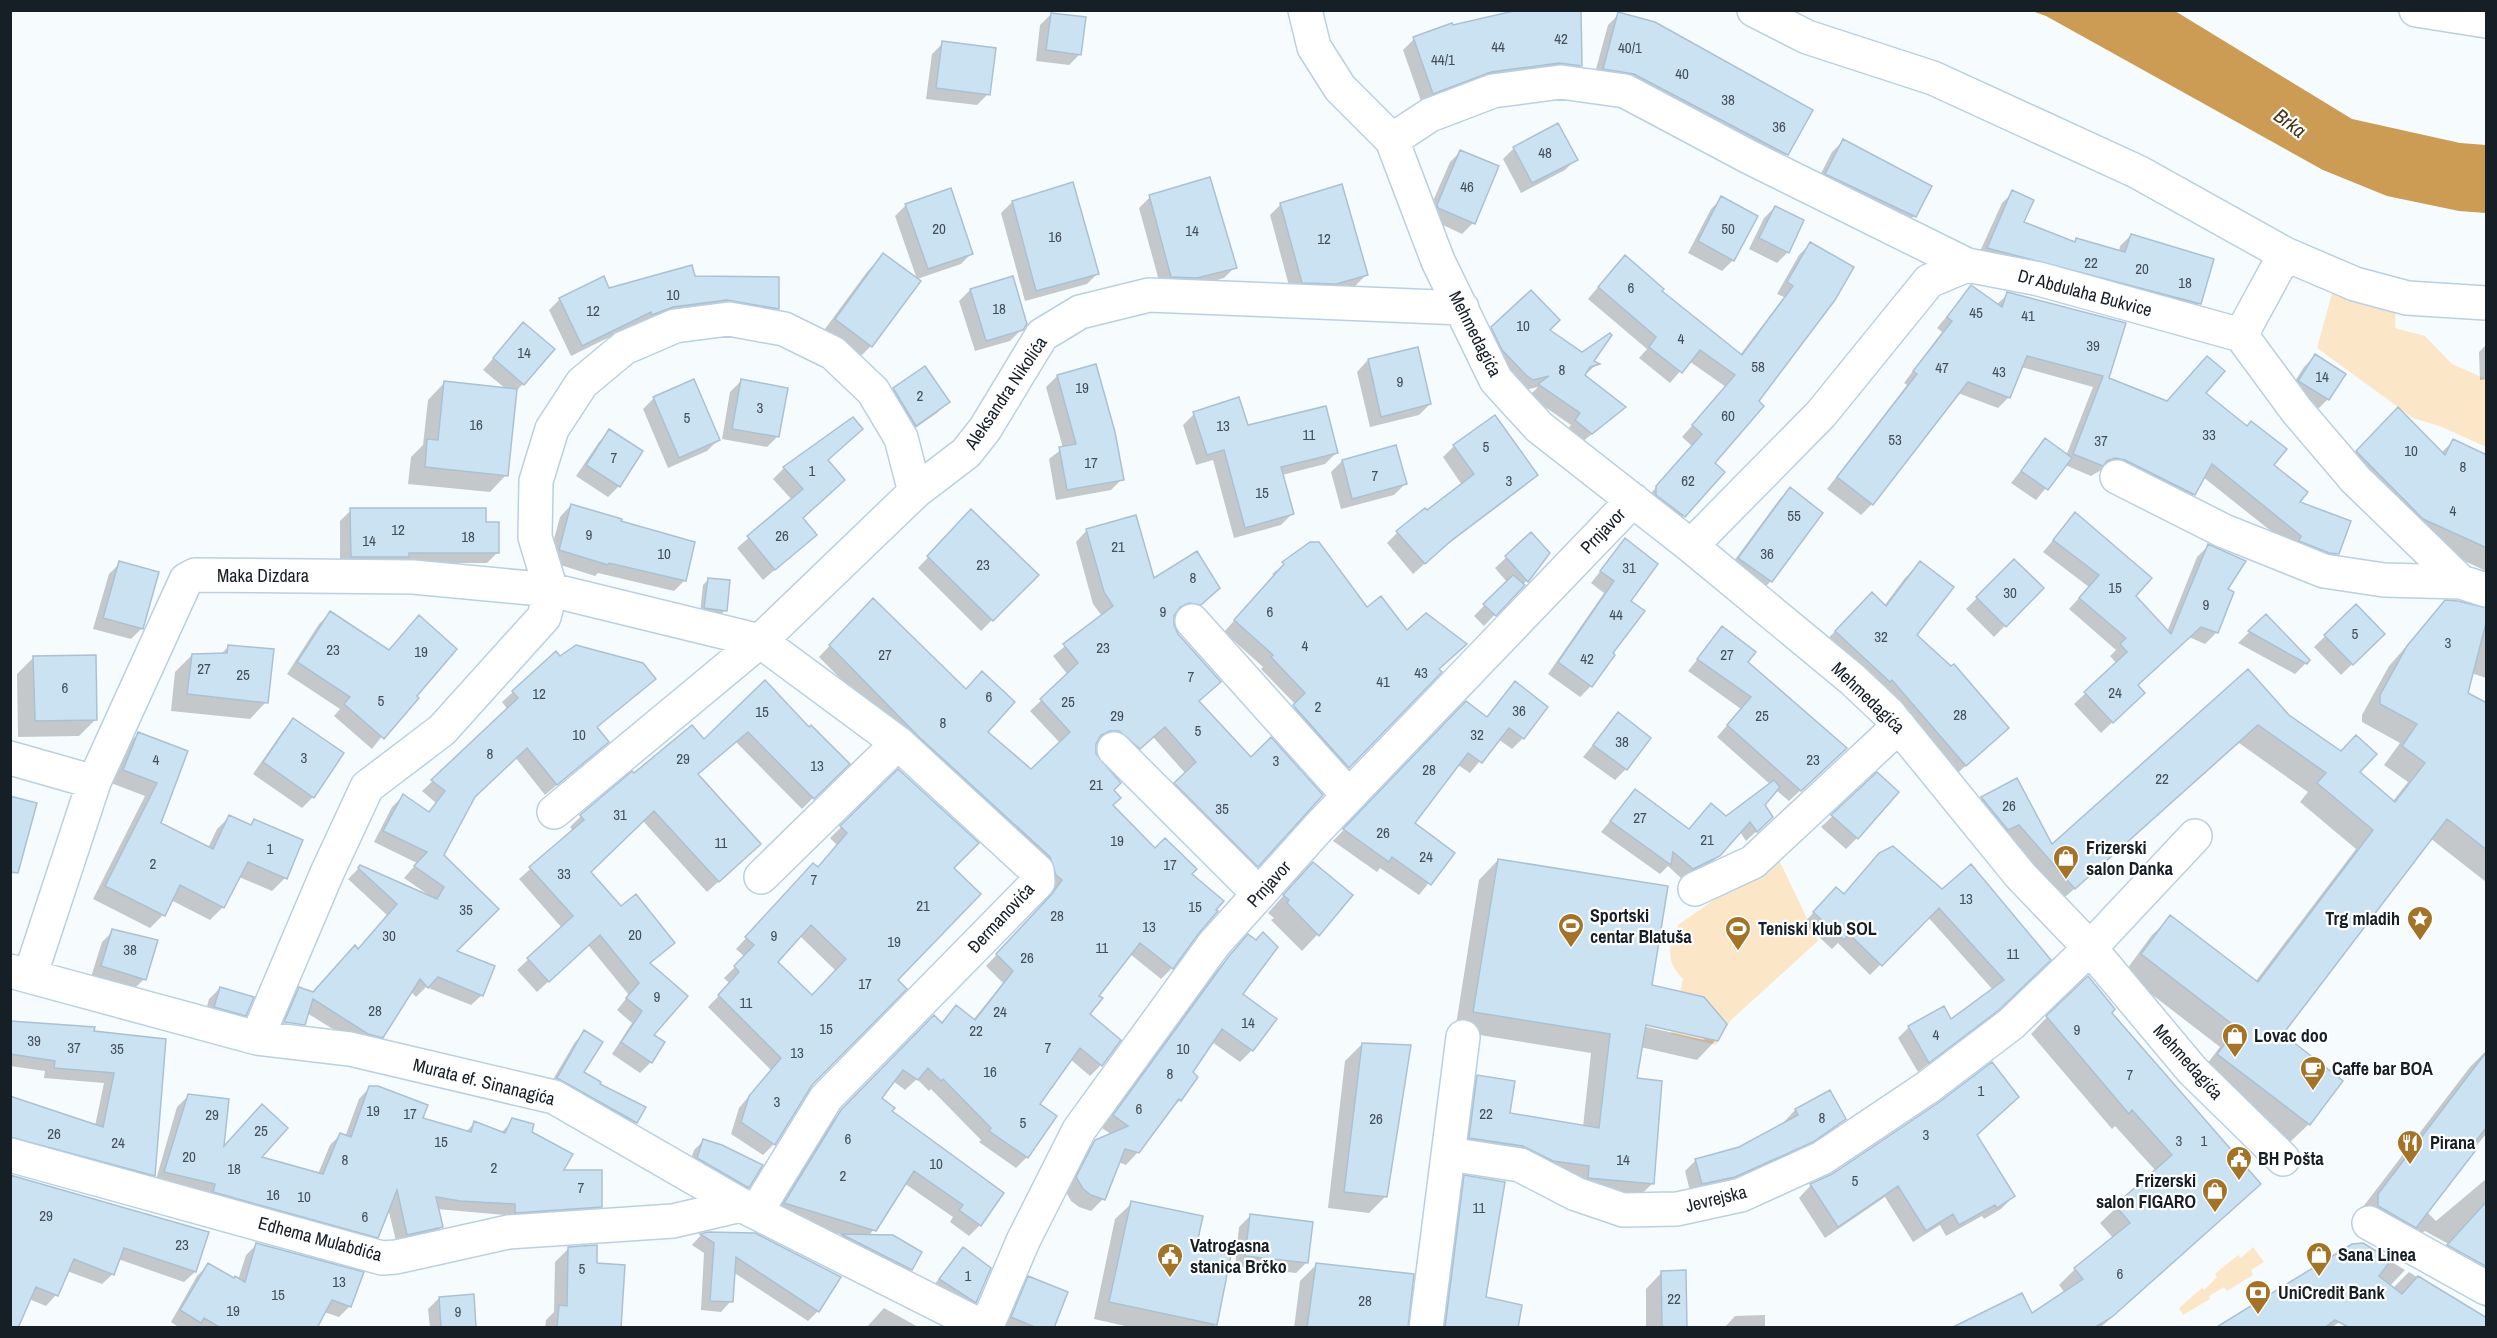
<svg xmlns="http://www.w3.org/2000/svg" width="2497" height="1338" viewBox="0 0 2497 1338" font-family="'Archivo Narrow',sans-serif">
	<style>
		.green { fill: #fce6c8 }
		.water { fill: #cc9b54 }
		.shadow { fill: #0003; fill-rule: evenodd }
		.building { fill: #cbe2f3; stroke: #abc1d2; stroke-width: 1.5; fill-rule: evenodd }
		.lines { fill: none; stroke-linecap: round; stroke-linejoin: round }
		.minor-casing { stroke: #bad0e1; stroke-width: 36 }
		.minor { stroke: #fff; stroke-width: 33 }
		.labels { text-anchor: middle; stroke-width: 4.5; stroke-linejoin: round; paint-order: stroke }
		.number-label { font-size: 15px; fill: #445059 }
		.street-label { font-size: 18px; fill: #171f26; stroke: #fff }
		.poi-label { font-size: 18px; font-weight: bold; fill: #171f26; stroke: #fff; text-anchor: start }
		.water-label { font-size: 20px; font-style: italic; fill: #493415; stroke: #fff }
	</style>
	<rect width="100%" height="100%" fill="#f6fbfe"/>
	<path class="green" d="M2334,286L2396,308L2395,328L2425,336L2452,364L2486,379V447L2442,427L2413,418L2317,348Z
		M1777,856L1818,941L1731,1020L1716,1045L1671,1034L1683,979C1665,961 1668,947 1678,925Z
		M2253,1247L2264,1262L2251,1270L2253,1275L2227,1291L2224,1287L2209,1296L2210,1299L2183,1315L2179,1308L2202,1288L2204,1290L2217,1277L2215,1274L2238,1255L2241,1258Z"/>
	<path class="water" d="M2032,11H2175L2352,119L2460,143L2486,145V213L2459,211L2387,196L2323,170L2046,16Z"/>
	<path class="shadow" d="M1051,14L1080,54L1069,65L1036,61L1040,25Z
		M1619,14L1810,110L1787,154L1776,165L1593,80L1608,25Z
		M1414,39L1581,65L1570,76L1422,104L1403,50Z
		M943,43L988,94L977,105L926,99L932,54Z
		M1843,141L1914,216L1903,227L1815,185L1832,152Z
		M1514,148L1576,159L1565,170L1521,193L1503,159Z
		M1461,151L1473,223L1462,234L1426,217L1450,162Z
		M1072,184L1098,273L1087,284L1025,301L1001,213L1012,202Z
		M2013,192L2022,223L2074,243L2076,240L2119,251L2120,246L2131,235L2212,260L2199,304L2188,315L1977,258L2002,203Z
		M1150,197L1235,267L1224,278L1185,289L1161,288L1139,208Z
		M1722,198L1733,260L1722,271L1688,253L1711,209Z
		M1281,204L1366,275L1355,286L1324,294L1291,293L1270,215Z
		M906,205L972,253L961,264L917,279L919,281L871,346L854,363L819,337L867,272L883,255L917,279L895,216Z
		M1775,207L1788,252L1777,263L1749,249L1764,218Z
		M1810,244L1757,402L1713,463L1723,472L1673,527L1646,499L1692,446L1682,437L1726,387L1689,361L1670,383L1639,358L1647,349L1588,299L1614,268L1660,292L1740,355L1784,297L1777,294L1799,255Z
		M693,277L778,308L767,319L641,325L640,322L571,356L549,310L560,299Z
		M1971,287L1996,305L2008,294L2108,379L2166,402L2204,393L2272,465L2297,503L2338,553L2327,565L2291,547L2203,477L2194,494L2183,505L2103,469L2091,476L2065,465L2036,500L2011,483L2045,440L2066,456L2093,387L2021,367L2009,397L1998,408L1958,393L1872,504L1861,515L1827,489L1907,385L1904,383L1942,332L1937,328Z
		M970,290L1022,329L1010,341L975,351L959,301Z
		M1531,292L1548,330L1597,364L1584,376L1624,407L1580,444L1565,432L1571,425L1529,396L1538,387L1521,391L1481,340Z
		M523,324V384L515,392L506,475L490,492L408,484L411,457L423,445L428,400L444,383L506,389L483,370Z
		M2486,345V379L2480,380L2479,352Z
		M2315,356L2344,374L2328,399L2317,410L2288,392L2304,367Z
		M1368,360L1430,404L1419,415L1370,427L1357,372Z
		M1057,376L1122,479L1111,490L1056,500L1049,459L1063,448L1046,387Z
		M741,381L778,436L767,447L722,439L730,392Z
		M894,389L948,402L937,413L904,436L883,400Z
		M654,398L718,440L707,451L668,468L643,409Z
		M2398,409L2441,453L2453,441L2486,457V571L2407,534L2341,467Z
		M1194,414L1247,426L1336,453L1325,464L1282,475L1292,514L1281,525L1234,538L1213,460L1196,465L1183,425Z
		M1494,417L1536,475L1525,486L1439,551L1413,574L1387,543L1398,532L1462,485L1443,457L1454,446Z
		M610,431L641,452L619,486L608,497L576,476L599,442Z
		M1395,447L1405,484L1394,495L1341,509L1331,472L1342,461Z
		M826,460L801,519L815,535L763,580L737,548L792,500L773,479L784,468Z
		M1790,489L1821,513L1771,581L1760,592L1728,569L1779,500Z
		M571,505L685,580L674,591L598,573L595,576L548,561L560,517Z
		M351,510L484,524L498,552L487,563H401L340,568V521Z
		M2075,514L2134,596L2167,632L2197,557L2208,546L2225,590L2232,593L2216,633L2205,644L2189,637L2137,686L2143,693L2101,733L2074,704L2117,664L2110,656L2116,650L2069,609L2089,587L2043,552Z
		M961,522L1037,575L981,631L918,568Z
		M1087,530L1153,580L1207,599L1188,615L1176,613L1173,615L1172,626L1257,866L1246,877L1164,795L1186,774L1153,737L1128,759L1108,742L1095,743V755L1112,790V805L1155,850L1222,901L1172,968L1161,979L1130,954L1097,996L1088,1015L1101,1065L1090,1076L1070,1059L1038,1104L1055,1116L1027,1157L1016,1168L979,1142L981,1140L931,1089L929,1091L917,1079L905,1090L893,1081L880,1098L980,1225L969,1236L950,1222L953,1217L904,1183L869,1236L911,1269L900,1280L831,1246L842,1235L774,1214L830,1123L934,1017L941,1023L956,1007L973,1020L1003,983L986,966L1040,908L1052,892L819,657L862,611L986,732L1031,771L1060,743L1030,711L1068,675L1053,656L1102,616L1093,604L1076,542Z
		M1531,534L1548,553L1523,585L1484,626L1474,616L1507,582L1495,568Z
		M1625,540L1629,601L1611,654L1591,686L1580,697L1548,674L1604,593L1591,583Z
		M1311,543L1366,609L1440,672L1337,778L1283,717L1296,705L1261,669L1263,667L1224,632L1274,576L1272,574Z
		M2014,561L2042,588L1994,637L1966,609Z
		M120,563L142,628L131,639L93,629L109,574Z
		M1920,563L1915,635L2007,728L1949,781L1820,647L1856,609L1884,606L1905,578Z
		M708,580L726,610L720,615L700,613L703,585Z
		M2445,602L2486,610V678L2471,673L2466,694L2486,705V882L2430,838L2280,1034L2341,1081L2309,1124L2290,1142L2200,1073L2220,1047L2124,973L2152,935L2171,917L2255,982L2356,849L2300,802L2308,792L2239,743L2055,906L1964,817L1982,798L2016,780L2051,846L2248,671L2288,716L2393,801L2408,782L2384,765L2400,743L2362,722V715L2389,666Z
		M2356,606L2383,634L2341,675L2314,647Z
		M330,613L414,696L372,749L334,716L340,709L287,674L319,624Z
		M2266,616L2306,663L2295,674L2238,643Z
		M1723,628L1746,662L1834,759L1789,801L1776,790L1763,805L1761,827L1746,841L1740,832L1709,866L1682,879L1668,866L1660,874L1601,832L1635,791L1688,830L1726,818L1771,785L1717,737L1741,709L1688,671Z
		M229,646L266,702L250,719L171,711L175,672L192,655H220Z
		M556,653L596,728L607,742L545,795L515,757L473,797L443,855L455,951L482,995L471,1005L426,987L416,997L410,991L382,1037L371,1048L357,1044L307,1013L304,1024L293,1035L279,1023L299,1026V1023L280,1020L288,1000L299,989L312,993L358,950L388,916L348,879L360,867L430,896L404,878L417,863L374,842L392,807L403,796L428,813L436,803L422,791L508,710L502,702Z
		M34,657L96,719L79,736L18,737L17,674Z
		M765,682L809,729L847,764L802,809L736,742L697,775L748,855L707,892L643,821L589,872L621,908L673,942L649,964L652,1036L651,1062L640,1073L612,1054L632,1023L617,1010L629,995L588,945L537,992L517,970L562,928L519,879L573,831L570,827L581,816L704,741Z
		M1515,683L1523,738L1512,749L1498,739L1470,773L1458,765L1413,823L1453,853L1419,895L1380,868L1377,872L1333,841L1455,714L1486,718Z
		M1618,714L1626,769L1615,780L1583,757Z
		M294,720L313,797L302,808L253,774L283,731Z
		M138,734L186,752L159,823L208,848L217,829L230,816L249,826L254,821L285,878L272,891L239,877L223,907L210,920L171,900L163,915L150,928L93,899L145,796L111,783L125,747Z
		M898,771L896,980L811,1084L774,1144L763,1155L731,1134L739,1108L771,1070L708,1007L730,984L724,978L745,957L736,949L803,876L817,869L837,845L830,838ZM800,936L836,971L812,997L776,962Z
		M1877,774L1857,838L1846,849L1821,827Z
		M1498,860L1716,1040L1697,1060L1640,1047L1635,1079L1653,1183L1633,1202L1450,1157L1458,1096L1478,1077L1508,1115L1583,1127L1591,1053L1455,1031L1479,880ZM1639,1022L1701,1036L1705,1040L1638,1025Z
		M1297,880L1318,934L1302,951L1271,920L1274,918L1268,913Z
		M1942,891L2049,959L1986,1020L1918,1072L1898,1038L1909,1027L1943,1008L1950,1021L1993,990L1928,917L1870,975L1838,943L1832,949L1804,923L1825,900L1843,896Z
		M113,931L144,979L133,990L91,977L102,942Z
		M1236,949L1241,994L1252,1050L1240,1062L1212,1042L1191,1073L1180,1100L1168,1111L1138,1152L1126,1165L1118,1162L1103,1199L1091,1211L1079,1207L1071,1201L1065,1190L1083,1154L1096,1141L1112,1135L1102,1128L1217,970Z
		M220,988L245,1015L234,1026L204,1018L209,999Z
		M2110,1013L2259,1184L2100,1328H1966L2031,1315L2065,1293L2059,1285L2075,1269L2114,1239L2100,1223L2156,1171L2115,1126L2112,1129L2031,1034L2047,1017Z
		M10,1022L164,1040L153,1175L143,1185L10,1149V1098L95,1126L104,1083L44,1078L45,1071L10,1066Z
		M585,1032L582,1072L597,1084L644,1107L636,1123L626,1132L548,1088L575,1042Z
		M1362,1044L1386,1196L1369,1213L1328,1208L1345,1061Z
		M2486,1051V1134L2425,1210L2436,1221L2486,1179V1265L2425,1231L2422,1233L2486,1269V1308L2470,1296L2354,1231L2353,1224L2356,1216L2470,1067Z
		M369,1088L421,1119L466,1132L474,1123L501,1133L513,1120L530,1132L562,1171L600,1206L589,1217L505,1223V1215L437,1209L441,1227L431,1238L397,1245L388,1208L377,1237L366,1247L155,1183L177,1107L188,1096L222,1149L318,1174L330,1145L340,1135L345,1137L359,1099Z
		M1829,1092L1844,1119L1833,1130L1800,1152L1723,1188L1691,1195L1685,1171L1696,1160L1739,1149L1786,1123L1784,1122L1795,1110Z
		M1976,1136L2014,1196L2001,1209L1984,1219L1982,1216L1946,1236L1940,1225L1913,1242L1885,1197L1825,1238L1799,1198L1811,1185L1833,1175Z
		M704,1140L748,1187L738,1197L688,1168L694,1150Z
		M10,1176L195,1272L184,1282L118,1259L113,1274L102,1284L67,1271L56,1295L46,1306L29,1299Z
		M1465,1177L1485,1298L1517,1328H1431L1449,1193Z
		M1132,1203L1194,1249L1230,1257L1215,1325L1212,1328H1134L1094,1319L1115,1219Z
		M1250,1216L1307,1262L1296,1273L1235,1266L1239,1227Z
		M754,1234L818,1311L808,1321L733,1272L731,1301L721,1312L701,1310L704,1253L692,1245L701,1235Z
		M257,1244L350,1306L339,1317L324,1312L239,1328H180L171,1322L197,1276L208,1265L234,1280H238L246,1255Z
		M2362,1244L2405,1270L2387,1289L2331,1328H2218Z
		M569,1248L595,1265L620,1328H545L546,1320L554,1312L555,1262Z
		M963,1249L975,1302L964,1313L929,1291Z
		M1316,1265L1406,1328H1294L1300,1281Z
		M1662,1272L1685,1328H1646V1289Z
		M2409,1272L2475,1313L2385,1296Z
		M1029,1278L1052,1328H1001L1018,1289Z
		M439,1298L475,1328H430L428,1309Z
		M884,1308L920,1328H866Z
		M1765,1315V1328H1724L1735,1316Z"/>
	<path class="building" d="M1518,10H1581L1582,66L1559,63L1491,72L1433,94L1413,37L1452,23L1453,25Z
		M1618,12L1655,22L1813,110L1788,155L1634,74L1603,69Z
		M1051,13L1086,17L1081,55L1046,50Z
		M942,41L996,48L990,95L936,88Z
		M1558,123L1578,160L1532,183L1513,147Z
		M1843,139L1932,186L1916,217L1825,174Z
		M1460,150L1499,166L1475,224L1438,208L1437,205Z
		M1210,177L1237,268L1197,278L1171,277L1149,195Z
		M1073,182L1099,274L1036,291L1012,201Z
		M1342,184L1368,275L1336,284L1302,283L1280,203Z
		M951,188L973,254L928,269L905,204Z
		M2012,190L2034,200L2024,222L2075,242L2076,238L2125,252L2131,234L2214,259L2201,304L1987,248Z
		M1721,196L1758,216L1734,261L1698,241Z
		M1775,206L1804,220L1789,253L1759,238Z
		M1810,242L1854,267L1835,300L1759,401L1764,406L1715,463L1725,472L1685,517L1656,495V486L1702,434L1692,425L1735,375L1700,350L1682,373L1649,347L1656,337L1598,287L1625,255L1664,289L1662,291L1742,355L1793,286L1787,282Z
		M883,253L921,281L872,347L835,319Z
		M692,265L695,276L779,277V309L727,300L673,307L652,315L651,312L582,346L559,298L604,276L609,288Z
		M1013,276L1027,324L1023,330L986,341L970,289Z
		M1971,285L2002,307L2007,292L2126,323L2109,378L2167,401L2207,356L2225,371L2206,393L2247,426L2251,421L2287,449L2274,465L2308,492L2300,502L2351,521L2339,554L2329,553L2299,541L2301,536L2212,464L2195,495L2125,460L2115,458L2107,461L2103,466L2073,454L2103,376L2027,356L2010,398L1968,382L1873,505L1837,477L1917,374L1913,371L1952,321L1947,317Z
		M1531,290L1560,320L1550,330L1582,352L1610,333L1612,335L1594,361L1600,364L1590,367L1585,375L1626,407L1592,434L1575,420L1580,413L1538,384L1549,376L1533,380L1527,376L1502,350L1491,327Z
		M523,322L555,349L524,385L493,358Z
		M1418,347L1431,404L1381,417L1368,359Z
		M2315,354L2346,374L2329,400L2298,381Z
		M1096,364L1115,432L1124,480L1067,490L1059,447L1076,444L1057,375Z
		M925,366L950,402L916,426L893,388Z
		M694,379L720,440L679,458L653,397Z
		M741,379L788,388L779,437L732,429Z
		M444,381L517,389L508,476L425,467L427,439L438,440Z
		M1239,397L1248,425L1326,406L1338,453L1281,467L1294,514L1245,528L1224,450L1207,455L1193,412Z
		M2398,407L2445,455L2453,439L2487,455V548L2423,519L2356,451Z
		M1495,415L1538,475L1452,540L1425,564L1396,531L1425,508L1427,510L1474,474L1453,445Z
		M853,417L863,429L828,460L845,480L803,518L817,535L775,570L747,536L803,489L783,467Z
		M609,429L643,451L620,487L586,465Z
		M2045,438L2072,458L2048,490L2021,471Z
		M1396,445L1407,484L1352,499L1342,460Z
		M1790,487L1823,513L1772,582L1738,558Z
		M571,504L622,519L621,521L695,542L686,581L609,563L608,565L559,550Z
		M350,508H486V522H499V553H409V557H351Z
		M971,509L1039,575L993,621L927,556Z
		M2075,512L2152,578L2136,596L2171,634L2208,544L2246,561L2228,589L2234,592L2218,633L2201,627L2138,685L2145,693L2113,723L2084,692L2127,652L2120,644L2126,638L2079,598L2099,575L2053,540Z
		M1136,515L1154,578L1197,551L1220,588L1201,605L1189,603L1180,607L1174,616V625L1178,634L1221,682L1199,701L1251,757L1271,737L1323,795L1258,867L1174,783L1196,762L1165,727L1140,749L1119,731H1110L1101,735L1096,744V754L1121,783L1114,790L1121,798L1113,805L1155,848L1165,838L1197,869L1192,874L1224,901L1216,910L1218,911L1199,933L1173,969L1140,943L1099,996L1103,998L1090,1014L1121,1040L1102,1066L1080,1048L1040,1104L1057,1116L1028,1158L989,1131L991,1128L943,1079L941,1081L928,1068L918,1080L903,1070L882,1098L895,1108L892,1111L1004,1193L981,1226L959,1210L963,1205L914,1171L876,1231L784,1203L841,1110L934,1015L942,1023L956,1005L975,1020L1013,971L996,954L1051,895L1062,880L1056,875L1050,857L919,737L829,645L873,598L966,689L982,671L1015,702L988,732L1031,769L1070,732L1040,699L1078,663L1063,644L1113,606L1104,592L1086,529Z
		M1531,532L1550,553L1528,582L1505,556Z
		M1625,538L1658,564L1631,601L1645,611L1613,653L1615,655L1592,687L1558,662L1614,581L1600,571Z
		M1310,542H1319L1367,607L1381,596L1407,630L1426,613L1467,644L1439,669L1442,672L1349,768L1293,705L1305,693L1271,657L1273,655L1234,620L1284,564L1282,562Z
		M2014,559L2044,588L2006,627L1976,597Z
		M119,561L159,572L143,629L103,618Z
		M1920,561L1954,587L1917,635L1951,666L1954,664L2009,728L1966,766L1892,680L1890,682L1835,631L1872,592L1886,606Z
		M1513,575L1525,585L1496,616L1483,604Z
		M708,578L730,580L727,611L704,608Z
		M2445,600L2458,601L2487,608V619L2468,693L2487,703V850L2447,819L2283,1034L2343,1081L2310,1125L2217,1054L2237,1028L2141,954L2170,915L2258,982L2373,830L2317,783L2326,773L2258,725L2075,889L2019,825L2008,830L1981,797L2017,778L2052,844L2248,669L2289,715L2341,751L2356,735L2377,754L2360,772L2395,802L2425,763L2402,746L2417,724L2380,704V695L2407,646Z
		M2356,604L2385,634L2353,665L2324,635Z
		M330,611L389,650L419,615L457,649L417,696L419,698L384,739L344,704L350,697L297,662Z
		M2266,614L2310,660L2307,664L2248,631Z
		M1722,626L1756,652L1748,662L1847,748L1801,791L1727,725L1751,697L1697,659Z
		M228,645L274,649L268,703L187,694L192,654L227,653Z
		M576,645L643,663L656,679L597,727L609,742L557,785L527,748L475,797L444,855L499,909L457,951L495,966L483,996L438,977L428,988L420,979L383,1038L368,1034L313,999L305,1025L284,1022L299,987L313,992L355,945L358,949L397,904L358,868L360,865L437,899L444,887L414,866L427,852L383,831L403,794L429,812L445,791L431,780L518,698L512,691L556,651L560,656Z
		M96,655L97,720L35,721L33,656Z
		M765,680L809,727L811,725L850,764L814,799L748,732L698,774L761,844L719,882L654,811L591,872L621,906L636,894L675,943L650,963L688,996L654,1035L665,1042L652,1063L621,1042L642,1011L626,998L639,983L600,935L549,982L527,958L573,916L529,867L584,820L580,815L632,771L634,773L692,725L704,739Z
		M1515,681L1548,707L1524,739L1509,728L1482,763L1468,753L1415,823L1455,853L1431,885L1392,857L1389,862L1343,829L1466,701L1487,717Z
		M1618,712L1651,738L1627,770L1593,745Z
		M293,718L344,753L314,798L263,762Z
		M138,732L188,751L161,823L213,849L229,815L251,825L254,819L303,840L287,879L248,862L224,908L180,885L165,916L105,886L157,783L123,770Z
		M898,769L979,843L954,868L981,894L898,980L907,989L812,1085L775,1145L741,1122L749,1096L781,1058L718,995L739,972L734,966L754,945L745,937L813,863L818,867L847,833L840,826ZM811,925L846,959L812,995L778,962Z
		M1877,772L1899,792L1858,839L1831,815Z
		M1774,780L1780,787L1765,805L1773,817L1757,832L1750,822L1720,856L1693,869L1673,852L1671,865L1610,821L1635,789L1689,829L1711,803L1726,816Z
		M10,796L37,803L18,873L10,872Z
		M1893,846L1942,889L1971,864L2051,960L1999,1010L1929,1063L1908,1026L1944,1006L1951,1019L2004,980L1939,908L1882,966L1849,934L1844,940L1813,912L1836,887L1844,894L1879,853Z
		M1498,859L1668,886L1652,985L1704,997L1727,1024L1718,1041L1646,1025L1637,1078L1662,1081L1654,1184L1588,1178L1589,1166L1553,1161L1523,1146L1469,1138L1477,1075L1515,1081L1510,1113L1599,1128L1610,1034L1473,1012Z
		M1313,862L1353,895L1319,936L1287,903L1289,900L1283,895Z
		M112,929L158,940L146,980L101,966Z
		M1263,932L1278,947L1243,994L1277,1019L1253,1051L1222,1029L1193,1072L1198,1077L1181,1101L1179,1099L1139,1153L1125,1149L1105,1200L1091,1195L1083,1189L1076,1177L1095,1140L1128,1126L1113,1115L1229,956L1248,934L1256,940Z
		M2088,976L2115,1009L2112,1013L2261,1184L2112,1317L2094,1328H1951L2022,1293L2032,1313L2083,1279L2074,1268L2130,1223L2115,1205L2172,1155L2132,1110L2129,1114L2046,1016Z
		M220,987L254,997L246,1016L214,1007Z
		M10,1021L95,1027L94,1031L166,1039L155,1176L10,1137V1096L103,1127L114,1073L54,1068L55,1061L10,1054Z
		M584,1030L603,1042L584,1072L601,1082L600,1084L646,1107L637,1123L557,1078Z
		M1362,1043L1411,1045L1387,1197L1344,1192Z
		M2487,1051V1127L2471,1147L2476,1150L2416,1228L2378,1206V1194Z
		M1992,1062L2019,1097L1977,1135L2015,1196L1997,1208L1995,1205L1959,1225L1953,1214L1926,1231L1898,1186L1838,1227L1810,1184L1832,1174L1938,1103Z
		M369,1086H378L428,1105L423,1118L471,1132L474,1121L505,1133L512,1118L534,1124L532,1132L573,1154L564,1170H602V1207L515,1213V1204L460,1201L436,1197L443,1227L407,1235L397,1190L378,1238L213,1192L215,1184L164,1172L188,1094L229,1099L224,1146L262,1104L288,1128L262,1157L323,1174L340,1133L351,1137Z
		M1830,1090L1846,1119L1813,1142L1735,1177L1702,1184L1695,1159L1739,1147L1798,1115L1795,1109Z
		M703,1139L722,1145L763,1165L749,1188L697,1158Z
		M10,1175L209,1232L196,1272L124,1248L114,1275L74,1259L58,1296L36,1287L18,1328H10Z
		M1464,1175L1505,1182L1486,1297L1522,1305L1518,1328H1445Z
		M1131,1201L1203,1216L1196,1248L1231,1255L1217,1325L1109,1302Z
		M2487,1201V1267L2447,1245Z
		M1250,1214L1313,1222L1308,1263L1245,1256Z
		M708,1232L755,1233L841,1277L819,1312L736,1257L733,1302L710,1301L714,1243L700,1234Z
		M841,1234L893,1235L922,1252L912,1270Z
		M256,1243L364,1272L351,1307L332,1300L317,1328H221L204,1318L201,1323L180,1310L208,1263L234,1278L235,1276L245,1282Z
		M2363,1243L2391,1260L2379,1276L2402,1294L2418,1276L2487,1318V1328H2350L2335,1320L2324,1328H2215L2352,1244Z
		M597,1245V1263L625,1265L621,1328H557L559,1305L567,1306L568,1247Z
		M963,1247L991,1268L976,1303L939,1279Z
		M1316,1263L1414,1274L1408,1328H1307Z
		M1686,1270L1687,1328H1662L1661,1271Z
		M1028,1276L1068,1292L1054,1328H1037L1011,1317Z
		M474,1294L476,1328H441L439,1297Z"/>
	<g class="lines">
		<defs>
			<path id="minor" d="M1305,10L1314,47L1340,88L1392,140
				M1754,10L1807,37L1933,78L2138,172L2285,254L2355,284L2407,298L2486,303
				M2416,10L2486,21
				M1967,265L1749,157L1625,91L1561,82L1493,91L1430,115L1392,140L1438,261L1496,380L1539,427L1691,546L1852,679L1888,713L2020,875L2090,948L2192,1070L2283,1159
				M2241,335L2285,254
				M2117,477L2224,531L2324,571L2384,580L2461,582
				M1691,546L1821,414L1929,281L1967,265L2039,279L2241,335L2297,411L2355,479L2461,582L2486,590
				M1192,621L1349,796
				M1114,749L1259,894
				M10,758L94,782
				M554,812L760,641L915,492L966,453L985,429L1042,335L1080,312L1149,295L1462,308
				M761,877L898,743
				M1695,889L1753,862L1899,726
				M10,971L257,1038L350,1049L554,1097L741,1205L985,1328
				M30,976L94,782L186,580L195,575L413,577L551,590L760,641L898,743L1037,871L1038,882L826,1098L756,1212
				M257,1038L327,873L367,787L442,730L544,617L551,590L535,537L536,481L552,429L582,383L624,348L675,326L729,319L784,329L833,353L873,391L901,438L915,492
				M1449,1154L1520,1165L1576,1194L1623,1210L1677,1209L1741,1195L1822,1158L1928,1087L2011,1024L2090,948L2195,836
				M10,1155L382,1258L396,1257L508,1232L673,1221L741,1205
				M2369,1223L2486,1288
				M986,1328L1023,1241L1079,1130L1214,944L1319,827L1633,500
				M1426,1328L1463,1037"/>
		</defs>
		<use href="#minor" class="minor-casing"/>
		<use href="#minor" class="minor"/>
	</g>
	<defs>
		<symbol id="shop-pin" viewBox="-11 -11 22 30"><path d="M0 17L-7.5 6A9.5 9.5 0 1 1 7.5 6Z" fill="#a37427" stroke="#fff"/><path d="M-5-2.5h2.3a2.7 3.5 0 0 1 5.4 0H5L5.5 6h-11ZM-1.5-2.5h3a1.5 2.3 0 0 0-3 0Z" fill="#fff"/></symbol>
		<symbol id="sight-pin" viewBox="-11 -11 22 30"><path d="M0 17L-7.5 6A9.5 9.5 0 1 1 7.5 6Z" fill="#a37427" stroke="#fff"/><path d="M0-6L1.8-2.2L6-1.7L2.9 1.2L3.7 5.4L0 3.3L-3.7 5.4L-2.9 1.2L-6-1.7L-1.8-2.2Z" fill="#fff"/></symbol>
		<symbol id="stadium-pin" viewBox="-11 -11 22 30"><path d="M0 17L-7.5 6A9.5 9.5 0 1 1 7.5 6Z" fill="#a37427" stroke="#fff"/><path d="M0-5a6.5 5 0 1 0 0 10a6.5 5 0 1 0 0-10ZM-3.5-1.8h7v3.6h-7Z" fill="#fff"/></symbol>
		<symbol id="cafe-pin" viewBox="-11 -11 22 30"><path d="M0 17L-7.5 6A9.5 9.5 0 1 1 7.5 6Z" fill="#a37427" stroke="#fff"/><path d="M-5.5-4.5H6V0H3Q3 3.5 0 3.5H-2.5Q-5.5 3.5-5.5 0ZM3-3.2v2h1.7v-2ZM-6 4.5H4V6H-6Z" fill="#fff"/></symbol>
		<symbol id="restaurant-pin" viewBox="-11 -11 22 30"><path d="M0 17L-7.5 6A9.5 9.5 0 1 1 7.5 6Z" fill="#a37427" stroke="#fff"/><path d="M-5-6h1v4h1v-4h1v4h1v-4h1v5L-1.5 .5V6h-2V.5L-5-1ZM5-6V6H3V1.5H1.5Q1.5-4 5-6Z" fill="#fff"/></symbol>
		<symbol id="civic-pin" viewBox="-11 -11 22 30"><path d="M0 17L-7.5 6A9.5 9.5 0 1 1 7.5 6Z" fill="#a37427" stroke="#fff"/><path d="M-.6-6.5H3V-4.5H.6V-3L4-1V1h2V6H-6V1h2V-1L-.6-3ZM-1.2 2.5V6h2.4V2.5Z" fill="#fff"/></symbol>
		<symbol id="bank-pin" viewBox="-11 -11 22 30"><path d="M0 17L-7.5 6A9.5 9.5 0 1 1 7.5 6Z" fill="#a37427" stroke="#fff"/><path d="M-6-4H6V4H-6ZM0-2.3a2.3 2.3 0 1 0 0 4.6a2.3 2.3 0 1 0 0-4.6Z" fill="#fff"/></symbol>
	</defs>
	<g fill-rule="evenodd">
		<use href="#shop-pin" x="2051" y="843" width="30" height="40"/>
		<use href="#sight-pin" x="2405" y="904" width="30" height="40"/>
		<use href="#stadium-pin" x="1556" y="911" width="30" height="40"/>
		<use href="#stadium-pin" x="1723" y="914" width="30" height="40"/>
		<use href="#shop-pin" x="2220" y="1021" width="30" height="40"/>
		<use href="#cafe-pin" x="2298" y="1054" width="30" height="40"/>
		<use href="#restaurant-pin" x="2395" y="1128" width="30" height="40"/>
		<use href="#civic-pin" x="2224" y="1144" width="30" height="40"/>
		<use href="#shop-pin" x="2200" y="1176" width="30" height="40"/>
		<use href="#shop-pin" x="2304" y="1240" width="30" height="40"/>
		<use href="#civic-pin" x="1155" y="1241" width="30" height="40"/>
		<use href="#bank-pin" x="2243" y="1278" width="30" height="40"/>
	</g>
	<g class="labels">
		<g class="number-label">
			<text x="1561" y="44">42</text>
			<text x="1498" y="52">44</text>
			<text x="1630" y="53">40/1</text>
			<text x="1443" y="65">44/1</text>
			<text x="1682" y="79">40</text>
			<text x="1728" y="105">38</text>
			<text x="1779" y="132">36</text>
			<text x="1545" y="158">48</text>
			<text x="1467" y="192">46</text>
			<text x="939" y="234">20</text>
			<text x="1728" y="234">50</text>
			<text x="1192" y="236">14</text>
			<text x="1055" y="242">16</text>
			<text x="1324" y="244">12</text>
			<text x="2091" y="268">22</text>
			<text x="2142" y="274">20</text>
			<text x="2185" y="288">18</text>
			<text x="1631" y="293">6</text>
			<text x="673" y="300">10</text>
			<text x="999" y="314">18</text>
			<text x="593" y="316">12</text>
			<text x="1976" y="318">45</text>
			<text x="2028" y="321">41</text>
			<text x="1523" y="331">10</text>
			<text x="1681" y="344">4</text>
			<text x="2093" y="351">39</text>
			<text x="524" y="358">14</text>
			<text x="1758" y="372">58</text>
			<text x="1942" y="373">47</text>
			<text x="1562" y="375">8</text>
			<text x="1999" y="377">43</text>
			<text x="2322" y="382">14</text>
			<text x="1400" y="387">9</text>
			<text x="1082" y="393">19</text>
			<text x="920" y="401">2</text>
			<text x="760" y="413">3</text>
			<text x="1728" y="421">60</text>
			<text x="687" y="423">5</text>
			<text x="476" y="430">16</text>
			<text x="1223" y="431">13</text>
			<text x="1309" y="440">11</text>
			<text x="2209" y="440">33</text>
			<text x="1895" y="445">53</text>
			<text x="2101" y="446">37</text>
			<text x="1486" y="452">5</text>
			<text x="2411" y="456">10</text>
			<text x="614" y="463">7</text>
			<text x="1091" y="468">17</text>
			<text x="2463" y="472">8</text>
			<text x="812" y="476">1</text>
			<text x="1375" y="481">7</text>
			<text x="1509" y="486">3</text>
			<text x="1688" y="486">62</text>
			<text x="1262" y="498">15</text>
			<text x="2453" y="516">4</text>
			<text x="1794" y="521">55</text>
			<text x="398" y="535">12</text>
			<text x="589" y="540">9</text>
			<text x="782" y="541">26</text>
			<text x="468" y="542">18</text>
			<text x="369" y="546">14</text>
			<text x="1118" y="552">21</text>
			<text x="664" y="559">10</text>
			<text x="1767" y="559">36</text>
			<text x="983" y="570">23</text>
			<text x="1629" y="573">31</text>
			<text x="1193" y="583">8</text>
			<text x="2115" y="593">15</text>
			<text x="2010" y="598">30</text>
			<text x="2206" y="610">9</text>
			<text x="1163" y="617">9</text>
			<text x="1270" y="617">6</text>
			<text x="1616" y="620">44</text>
			<text x="2355" y="639">5</text>
			<text x="1881" y="642">32</text>
			<text x="2448" y="648">3</text>
			<text x="1305" y="651">4</text>
			<text x="1103" y="653">23</text>
			<text x="333" y="655">23</text>
			<text x="421" y="657">19</text>
			<text x="885" y="660">27</text>
			<text x="1727" y="660">27</text>
			<text x="1587" y="664">42</text>
			<text x="204" y="674">27</text>
			<text x="1421" y="678">43</text>
			<text x="243" y="680">25</text>
			<text x="1191" y="682">7</text>
			<text x="1383" y="687">41</text>
			<text x="65" y="693">6</text>
			<text x="2115" y="698">24</text>
			<text x="539" y="699">12</text>
			<text x="989" y="702">6</text>
			<text x="381" y="706">5</text>
			<text x="1068" y="707">25</text>
			<text x="1318" y="712">2</text>
			<text x="1519" y="716">36</text>
			<text x="762" y="717">15</text>
			<text x="1960" y="720">28</text>
			<text x="1117" y="721">29</text>
			<text x="1762" y="721">25</text>
			<text x="943" y="728">8</text>
			<text x="1198" y="736">5</text>
			<text x="579" y="740">10</text>
			<text x="1477" y="740">32</text>
			<text x="1622" y="747">38</text>
			<text x="490" y="759">8</text>
			<text x="304" y="763">3</text>
			<text x="683" y="764">29</text>
			<text x="156" y="765">4</text>
			<text x="1813" y="765">23</text>
			<text x="1276" y="766">3</text>
			<text x="817" y="771">13</text>
			<text x="1429" y="775">28</text>
			<text x="2162" y="784">22</text>
			<text x="1096" y="790">21</text>
			<text x="2009" y="811">26</text>
			<text x="1222" y="814">35</text>
			<text x="620" y="820">31</text>
			<text x="1640" y="823">27</text>
			<text x="1383" y="838">26</text>
			<text x="1707" y="845">21</text>
			<text x="1117" y="846">19</text>
			<text x="721" y="848">11</text>
			<text x="270" y="854">1</text>
			<text x="1426" y="862">24</text>
			<text x="153" y="869">2</text>
			<text x="1170" y="870">17</text>
			<text x="564" y="879">33</text>
			<text x="814" y="885">7</text>
			<text x="1966" y="904">13</text>
			<text x="923" y="911">21</text>
			<text x="1195" y="912">15</text>
			<text x="466" y="915">35</text>
			<text x="1057" y="921">28</text>
			<text x="1149" y="932">13</text>
			<text x="635" y="940">20</text>
			<text x="389" y="941">30</text>
			<text x="774" y="941">9</text>
			<text x="894" y="947">19</text>
			<text x="1102" y="953">11</text>
			<text x="130" y="955">38</text>
			<text x="2013" y="959">11</text>
			<text x="1027" y="963">26</text>
			<text x="865" y="989">17</text>
			<text x="657" y="1002">9</text>
			<text x="746" y="1008">11</text>
			<text x="375" y="1016">28</text>
			<text x="1000" y="1017">24</text>
			<text x="1248" y="1028">14</text>
			<text x="826" y="1034">15</text>
			<text x="2077" y="1035">9</text>
			<text x="976" y="1036">22</text>
			<text x="1936" y="1040">4</text>
			<text x="34" y="1046">39</text>
			<text x="74" y="1053">37</text>
			<text x="1048" y="1053">7</text>
			<text x="117" y="1054">35</text>
			<text x="1183" y="1054">10</text>
			<text x="797" y="1058">13</text>
			<text x="990" y="1077">16</text>
			<text x="1170" y="1079">8</text>
			<text x="2130" y="1080">7</text>
			<text x="1981" y="1096">1</text>
			<text x="777" y="1107">3</text>
			<text x="1139" y="1114">6</text>
			<text x="373" y="1116">19</text>
			<text x="410" y="1119">17</text>
			<text x="1486" y="1119">22</text>
			<text x="212" y="1120">29</text>
			<text x="1822" y="1123">8</text>
			<text x="1376" y="1124">26</text>
			<text x="1023" y="1128">5</text>
			<text x="261" y="1136">25</text>
			<text x="54" y="1139">26</text>
			<text x="1926" y="1140">3</text>
			<text x="848" y="1144">6</text>
			<text x="2179" y="1146">3</text>
			<text x="2204" y="1146">1</text>
			<text x="441" y="1147">15</text>
			<text x="118" y="1148">24</text>
			<text x="189" y="1162">20</text>
			<text x="345" y="1165">8</text>
			<text x="1623" y="1165">14</text>
			<text x="936" y="1169">10</text>
			<text x="494" y="1173">2</text>
			<text x="234" y="1174">18</text>
			<text x="843" y="1181">2</text>
			<text x="1855" y="1186">5</text>
			<text x="581" y="1193">7</text>
			<text x="273" y="1200">16</text>
			<text x="304" y="1202">10</text>
			<text x="1479" y="1213">11</text>
			<text x="46" y="1221">29</text>
			<text x="365" y="1222">6</text>
			<text x="182" y="1250">23</text>
			<text x="582" y="1274">5</text>
			<text x="2120" y="1279">6</text>
			<text x="968" y="1281">1</text>
			<text x="339" y="1287">13</text>
			<text x="278" y="1300">15</text>
			<text x="1674" y="1304">22</text>
			<text x="1365" y="1306">28</text>
			<text x="233" y="1316">19</text>
			<text x="458" y="1317">9</text>
		</g>
		<g class="street-label">
			<text transform="translate(2085 293) rotate(15)" y="6">Dr Abdulaha Bukvice</text>
			<text transform="translate(1475 334) rotate(63)" y="6">Mehmedagića</text>
			<text transform="translate(1006 393) rotate(-56)" y="6">Aleksandra Nikolića</text>
			<text transform="translate(1603 531) rotate(-46)" y="6">Prnjavor</text>
			<text x="263" y="582">Maka Dizdara</text>
			<text transform="translate(1868 698) rotate(44)" y="6">Mehmedagića</text>
			<text transform="translate(1269 884) rotate(-48)" y="6">Prnjavor</text>
			<text transform="translate(1001 918) rotate(-47)" y="6">Đermanovića</text>
			<text transform="translate(2188 1062) rotate(48)" y="6">Mehmedagića</text>
			<text transform="translate(484 1082) rotate(14)" y="6">Murata ef. Sinanagića</text>
			<text transform="translate(1716 1199) rotate(-14)" y="6">Jevrejska</text>
			<text transform="translate(320 1239) rotate(15)" y="6">Edhema Mulabdića</text>
		</g>
		<g class="poi-label">
			<text x="2086" y="854">Frizerski<tspan x="2086" dy="21">salon Danka</tspan></text>
			<text x="1590" y="922">Sportski<tspan x="1590" dy="21">centar Blatuša</tspan></text>
			<text x="2400" y="925" text-anchor="end">Trg mladih</text>
			<text x="1758" y="935">Teniski klub SOL</text>
			<text x="2254" y="1042">Lovac doo</text>
			<text x="2332" y="1075">Caffe bar BOA</text>
			<text x="2430" y="1149">Pirana</text>
			<text x="2258" y="1165">BH Pošta</text>
			<text x="2196" y="1187" text-anchor="end">Frizerski<tspan x="2196" dy="21">salon FIGARO</tspan></text>
			<text x="1190" y="1252">Vatrogasna<tspan x="1190" dy="21">stanica Brčko</tspan></text>
			<text x="2338" y="1261">Sana Linea</text>
			<text x="2278" y="1299">UniCredit Bank</text>
		</g>
		<g class="water-label">
			<text transform="translate(2290 123) rotate(37)" y="7">Brka</text>
		</g>
	</g>
	<rect width="2497" height="1338" fill="none" stroke="#171f26" stroke-width="24"/>
</svg>
